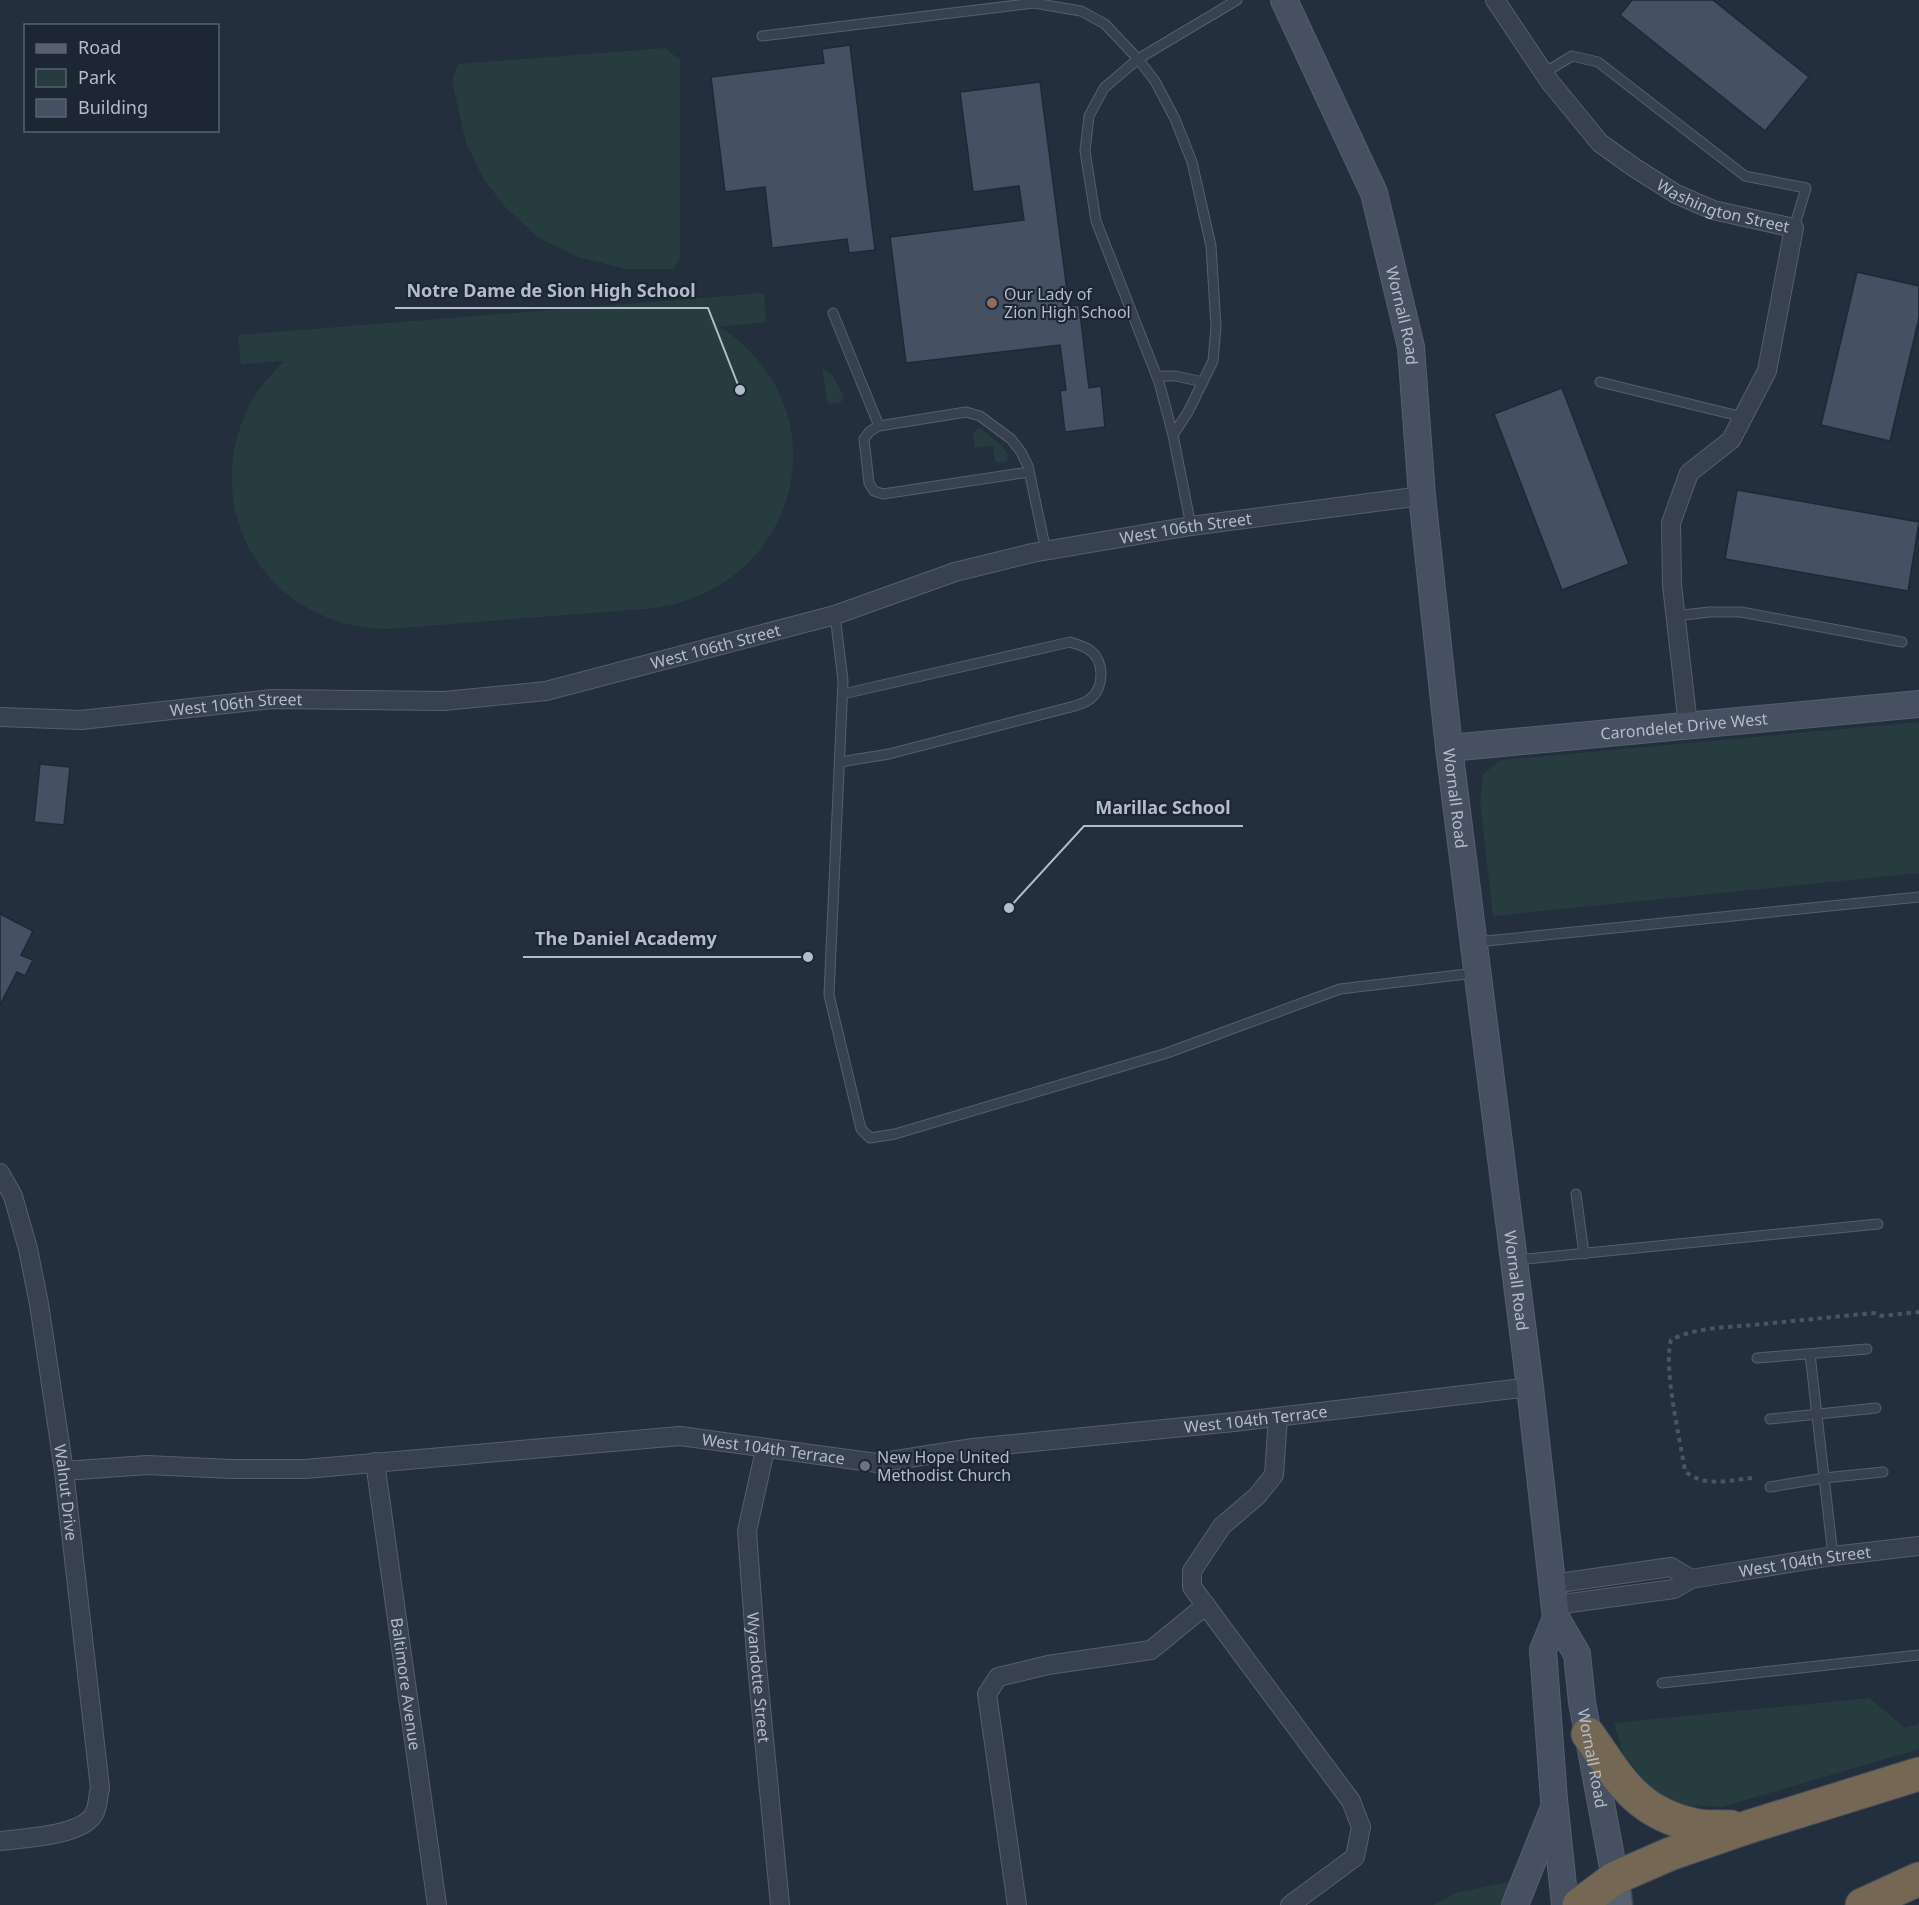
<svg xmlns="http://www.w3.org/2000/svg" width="1919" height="1905" viewBox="0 0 1919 1905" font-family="'Noto Sans',sans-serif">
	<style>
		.green { fill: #263c3f }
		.building { fill: #455162; stroke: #1f2835; stroke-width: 1.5 }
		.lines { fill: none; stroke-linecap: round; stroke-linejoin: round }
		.lane-casing { stroke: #565f6c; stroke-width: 11 }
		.street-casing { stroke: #565f6c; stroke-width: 20 }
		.secondary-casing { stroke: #565f6c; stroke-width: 28 }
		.primary-casing { stroke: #414a57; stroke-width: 31 }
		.highway-casing { stroke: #434c59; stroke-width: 35 }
		.path { stroke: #44595c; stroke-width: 4; stroke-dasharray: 4.5 4.5; stroke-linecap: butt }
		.lane { stroke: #38414e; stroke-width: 9 }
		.street { stroke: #38414e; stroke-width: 18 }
		.secondary { stroke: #465061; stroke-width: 26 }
		.primary { stroke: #56606e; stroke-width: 28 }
		.highway { stroke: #746855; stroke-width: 33 }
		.education-dot { fill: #8d6e63; stroke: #1d2633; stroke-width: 2 }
		.worship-dot { fill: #6b7280; stroke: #1d2633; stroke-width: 2 }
		.labels { text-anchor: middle; stroke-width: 4.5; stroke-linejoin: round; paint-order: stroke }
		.street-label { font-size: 16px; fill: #b4bcc9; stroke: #1d2633 }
		.poi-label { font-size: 16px; fill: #b4bcc9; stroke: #1d2633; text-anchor: start }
		.leader { fill: none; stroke: #b4bcc9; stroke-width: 2 }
		.callout-dot { fill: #b4bcc9; stroke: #1d2633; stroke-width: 2 }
		.callout-label { font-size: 18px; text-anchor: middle; font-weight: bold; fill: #b4bcc9; stroke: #1d2633; stroke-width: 4.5; stroke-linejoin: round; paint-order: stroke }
	</style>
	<rect width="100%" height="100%" fill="#242f3e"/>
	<path class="green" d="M665,48L680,60V258L674,269H626L578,257L539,238L506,208L483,178L466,143L452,81L458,64Z
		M764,293L766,322L720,327C845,409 801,585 656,608L388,629C271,628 197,515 248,408C257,390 270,375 284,361L241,364L238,335Z
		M822,368L832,375L844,397L841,402L828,404Z
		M980,428L1002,446L1008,455L1007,461L998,463L995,461L993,446L975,448L973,432Z
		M1919,722V873L1493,916L1480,801L1483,774L1501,760Z
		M1869,1698L1905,1728L1919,1724V1749L1722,1807L1679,1805L1650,1788L1623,1753L1614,1723Z
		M1512,1881L1501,1905H1433L1456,1893Z"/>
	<path class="building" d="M1632,0H1713L1809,77L1765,131L1620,15Z
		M850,45L875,250L849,253L847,239L772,248L765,187L725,192L711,77L824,63L822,49Z
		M1040,82L1069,306L1079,305L1089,388L1101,386L1105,427L1065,432L1060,391L1066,390L1060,345L906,363L890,237L1024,220L1019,186L973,192L960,92Z
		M1857,272L1919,286V318L1890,441L1821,425Z
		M1562,388L1629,564L1562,590L1494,414Z
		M1737,490L1919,522L1908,591L1725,559Z
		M40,764L70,767L64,825L34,822Z
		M0,914L33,931L21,955L33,960L25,976L17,972L0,1005Z"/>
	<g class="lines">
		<defs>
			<path id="lane" d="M762,36L1034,3L1081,11L1105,24L1138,59L1155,81L1175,119L1192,162L1211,246L1216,327L1213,361L1188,412L1173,435
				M1544,73L1572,56L1598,62L1745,176L1806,188L1794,228
				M833,313L879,426
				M1157,376H1176L1203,382
				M1600,382L1743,417
				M1029,472L883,494L874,491L869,483L864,439L870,431L879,426L966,412L980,416L1011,439L1021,452L1028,466L1046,551
				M1191,526L1173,435L1159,382L1096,221L1085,151L1089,116L1104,88L1138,59L1237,0
				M835,615L843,681L829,995L861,1129L870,1138L895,1134L1167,1053L1340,989L1475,973
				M1675,616L1709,612H1741L1902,642
				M840,762L889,754L1067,708C1075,706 1084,704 1090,699C1105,688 1105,659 1088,649C1083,646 1076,644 1070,642L843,694
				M1476,942L1919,897
				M1576,1194L1584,1254
				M1517,1260L1878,1224
				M1810,1354L1833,1556
				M1757,1358L1867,1349
				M1770,1419L1876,1408
				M1770,1487L1824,1478L1883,1472
				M1662,1683L1919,1655"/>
			<g id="street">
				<path id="s1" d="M1495,0L1550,82L1600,143L1635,168L1676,194L1713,210L1794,228L1767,371L1731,440L1689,473L1671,523L1672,585L1688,725"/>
				<path id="s2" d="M0,717L81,720L272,699L444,701L546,691L835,615L955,572L1032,553L1191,526L1422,496"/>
				<path id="s3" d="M0,1173L13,1196L28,1249L39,1304L64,1471L100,1788C98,1796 98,1805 95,1812C85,1836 24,1838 0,1841"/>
				<path d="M1278,1417L1274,1475L1257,1496L1222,1526L1192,1571V1587L1351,1801L1361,1827L1355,1857L1290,1905"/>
				<path id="s4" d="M765,1450L747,1531L756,1655L780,1905"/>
				<path id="s5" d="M375,1462L437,1905"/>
				<path id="s6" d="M64,1471L147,1465L231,1469H305L680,1436L877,1463L973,1448L1234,1422L1530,1387"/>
				<path d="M1552,1584L1671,1567L1691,1579"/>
				<path id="s7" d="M1555,1605L1674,1589L1691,1579L1833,1556L1919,1546"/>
				<path d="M1017,1905L987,1694L998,1677L1048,1665L1151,1650L1206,1605"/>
			</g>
			<g id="secondary">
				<path id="s8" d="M1284,0L1374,193L1411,347L1422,496L1449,748L1530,1387L1556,1618L1577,1654L1582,1702L1615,1878"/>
				<path id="s9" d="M1449,748L1919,704"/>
				<path d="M1556,1618L1543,1650L1554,1800L1565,1905"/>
				<path d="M1515,1905L1553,1810"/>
			</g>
			<path id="primary" d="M1615,1878L1618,1905"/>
			<path id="highway" d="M1588,1734C1619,1778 1636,1813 1694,1825C1706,1828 1719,1826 1731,1827
				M1579,1905L1615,1878L1670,1854L1748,1827L1919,1774
				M1862,1905L1919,1879"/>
		</defs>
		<use href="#lane" class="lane-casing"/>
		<use href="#street" class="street-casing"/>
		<use href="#secondary" class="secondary-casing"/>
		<use href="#primary" class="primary-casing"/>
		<use href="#highway" class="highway-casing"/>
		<path class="path" d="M1752,1478C1729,1480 1704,1488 1685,1471C1680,1439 1663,1368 1671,1340C1692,1328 1729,1327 1753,1325C1793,1321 1833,1317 1874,1313L1880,1316L1919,1312"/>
		<use href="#lane" class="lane"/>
		<use href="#street" class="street"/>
		<use href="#secondary" class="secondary"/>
		<use href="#primary" class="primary"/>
		<use href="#highway" class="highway"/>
	</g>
	<circle class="education-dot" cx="992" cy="303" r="6"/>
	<circle class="worship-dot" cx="865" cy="1466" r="6"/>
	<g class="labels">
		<g class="street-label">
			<text dy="6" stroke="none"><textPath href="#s1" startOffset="318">Washington Street</textPath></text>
			<text dy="6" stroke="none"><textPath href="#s8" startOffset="339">Wornall Road</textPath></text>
			<text dy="6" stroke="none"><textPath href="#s2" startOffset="1209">West 106th Street</textPath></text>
			<text dy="6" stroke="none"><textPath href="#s2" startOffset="723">West 106th Street</textPath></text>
			<text dy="6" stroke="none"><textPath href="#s2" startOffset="237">West 106th Street</textPath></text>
			<text dy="6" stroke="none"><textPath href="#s9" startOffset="236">Carondelet Drive West</textPath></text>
			<text dy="6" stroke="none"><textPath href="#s8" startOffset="825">Wornall Road</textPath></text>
			<text dy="6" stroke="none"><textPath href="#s8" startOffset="1311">Wornall Road</textPath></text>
			<text dy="6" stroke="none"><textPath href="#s6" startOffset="1198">West 104th Terrace</textPath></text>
			<text dy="6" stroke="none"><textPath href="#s6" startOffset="712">West 104th Terrace</textPath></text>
			<text dy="6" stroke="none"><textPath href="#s3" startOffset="328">Walnut Drive</textPath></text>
			<text dy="6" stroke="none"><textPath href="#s7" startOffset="255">West 104th Street</textPath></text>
			<text dy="6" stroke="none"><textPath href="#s4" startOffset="230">Wyandotte Street</textPath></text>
			<text dy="6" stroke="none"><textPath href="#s5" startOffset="224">Baltimore Avenue</textPath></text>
			<text dy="6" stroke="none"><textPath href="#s8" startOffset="1798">Wornall Road</textPath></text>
		</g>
		<g class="poi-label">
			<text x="1004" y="300">Our Lady of<tspan x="1004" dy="18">Zion High School</tspan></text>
			<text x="877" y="1463">New Hope United<tspan x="877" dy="18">Methodist Church</tspan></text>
		</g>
	</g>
	<path class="leader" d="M740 390L708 308H395M1009 908L1084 826H1243M808 957L729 957H523"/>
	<g class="callout-dot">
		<circle cx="740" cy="390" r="6"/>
		<circle cx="1009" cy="908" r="6"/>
		<circle cx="808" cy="957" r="6"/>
	</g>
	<g class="callout-label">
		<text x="551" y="297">Notre Dame de Sion High School</text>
		<text x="1163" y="814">Marillac School</text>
		<text x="626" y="945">The Daniel Academy</text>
	</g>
	<rect x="24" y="24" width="195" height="108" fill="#1d2633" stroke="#59626f" stroke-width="1.5"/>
	<rect x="36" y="44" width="30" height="9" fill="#56606e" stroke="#59626f" stroke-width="1.5"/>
	<text x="78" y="54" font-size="18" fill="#b4bcc9">Road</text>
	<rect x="36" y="69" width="30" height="18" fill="#263c3f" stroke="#59626f" stroke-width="1.5"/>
	<text x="78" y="84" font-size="18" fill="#b4bcc9">Park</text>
	<rect x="36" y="99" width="30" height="18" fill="#455162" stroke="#59626f" stroke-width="1.5"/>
	<text x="78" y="114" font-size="18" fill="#b4bcc9">Building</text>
</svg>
